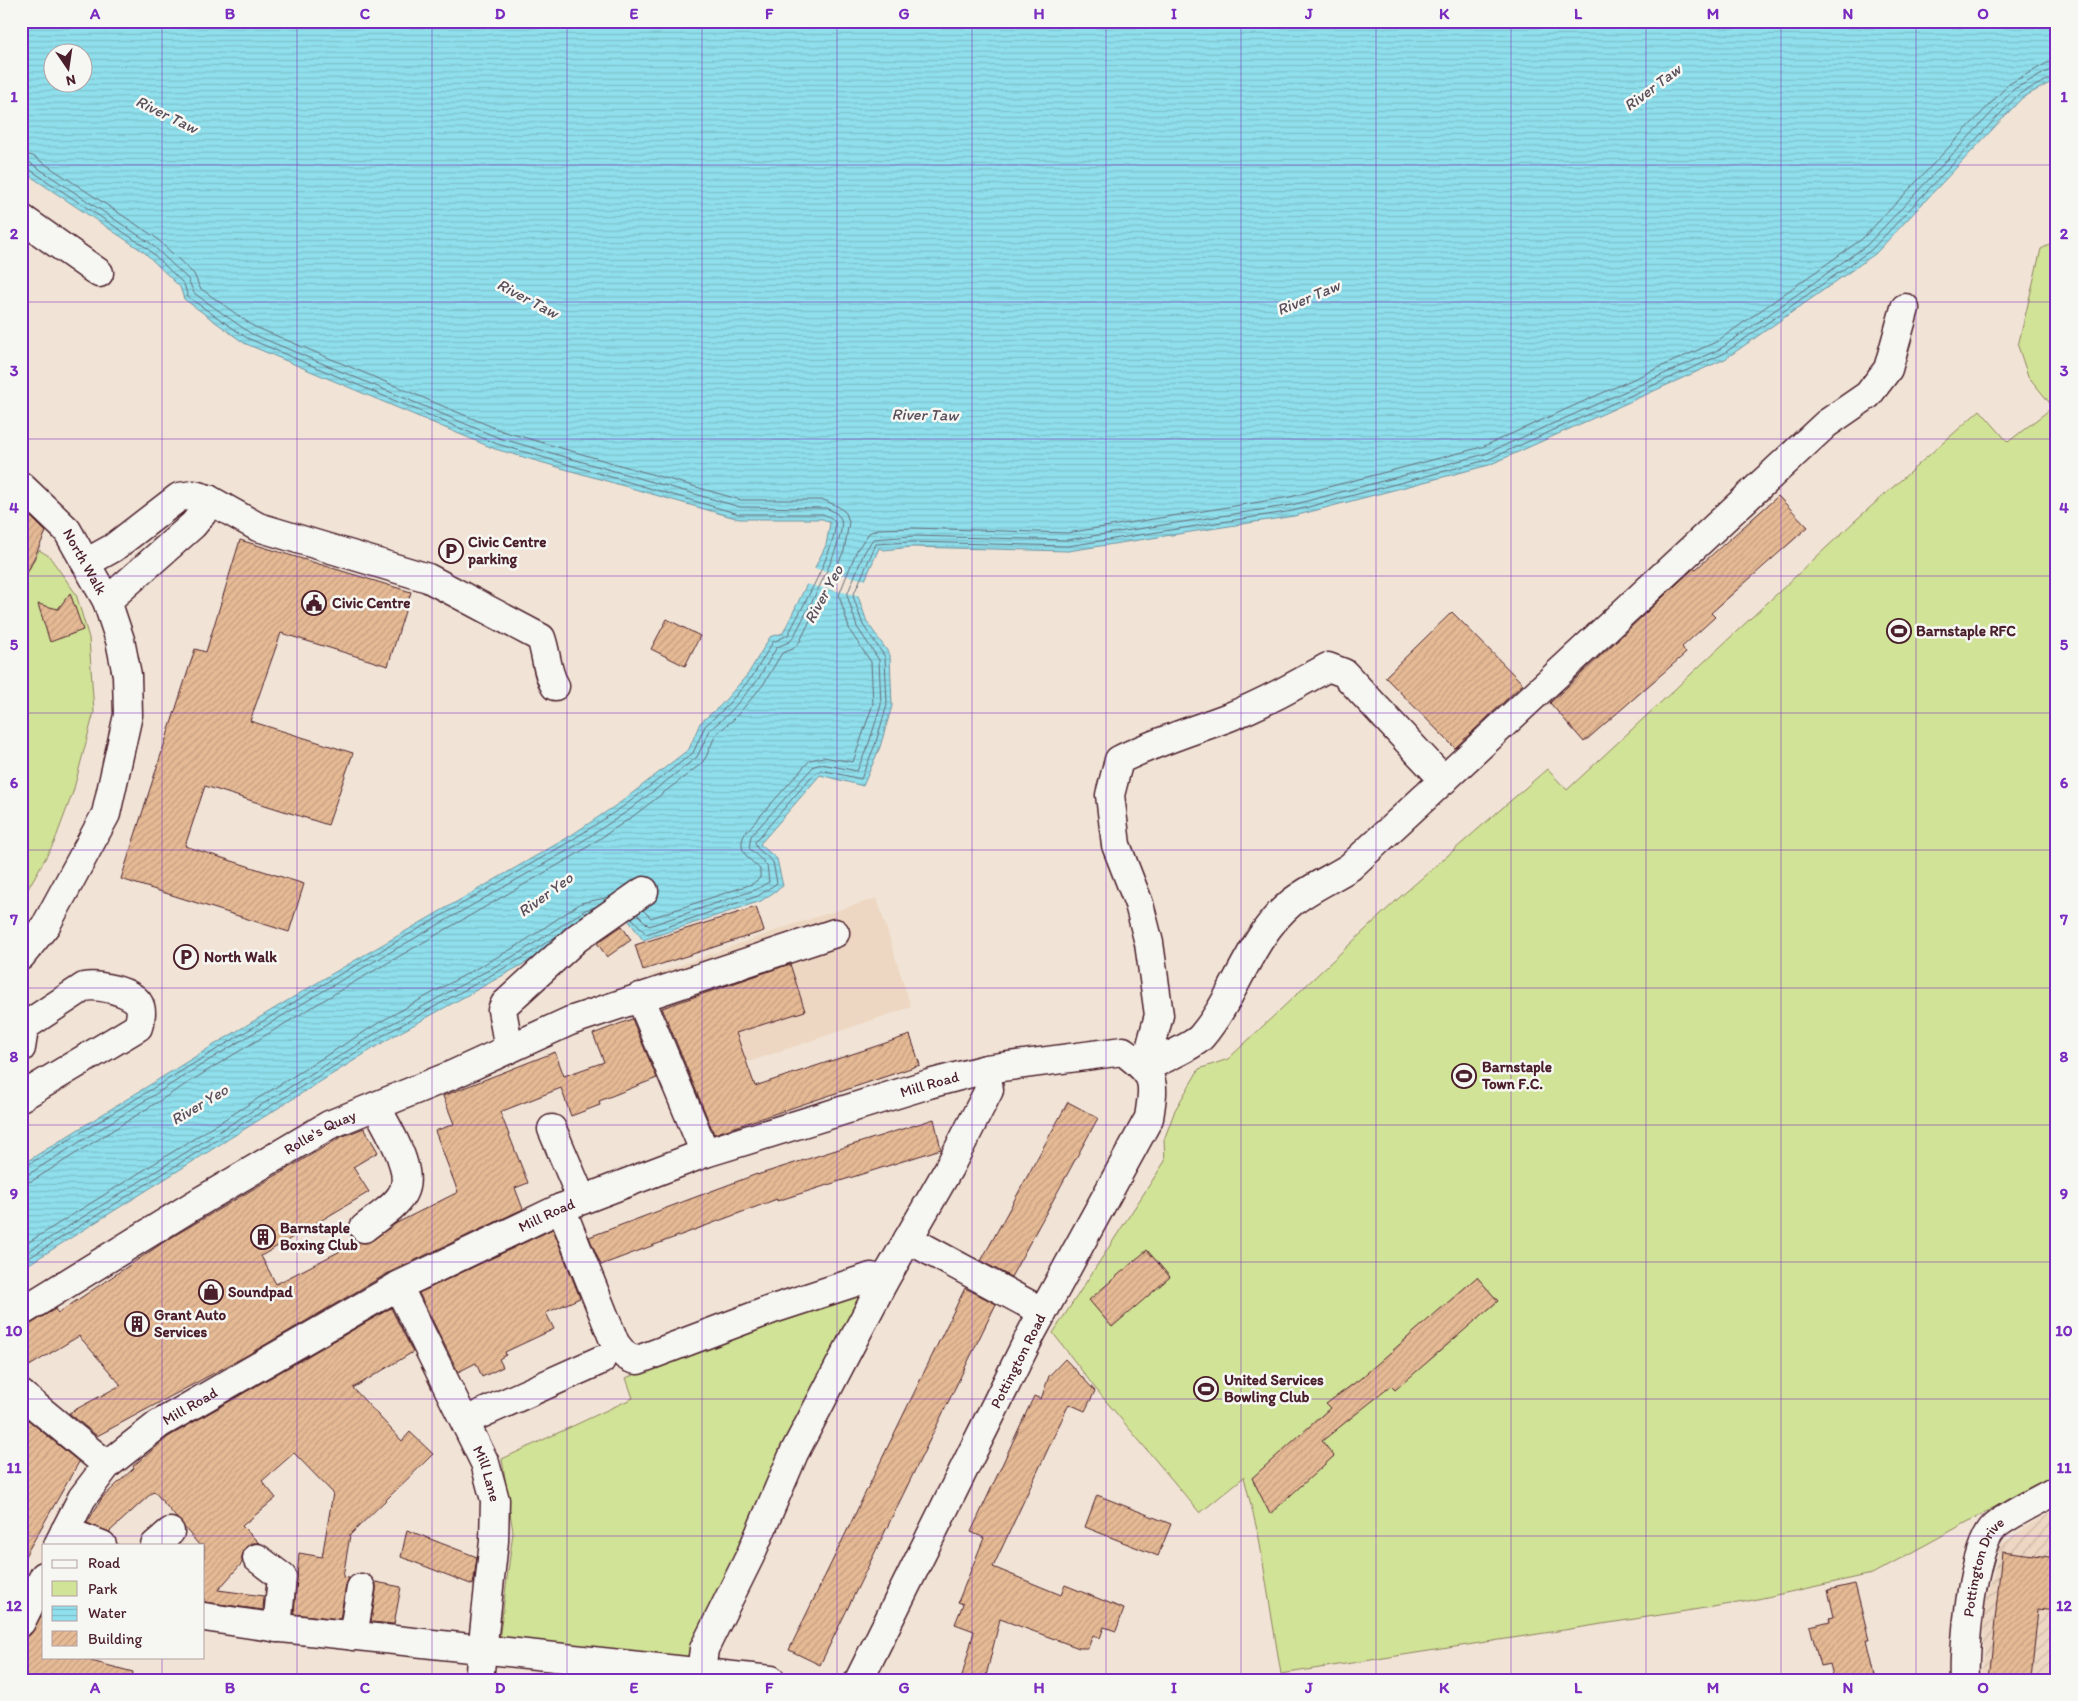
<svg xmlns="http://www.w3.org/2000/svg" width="2078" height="1701" viewBox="0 0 2078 1701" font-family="Itim,sans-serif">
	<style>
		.built { fill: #edd7c2 }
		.industrial { fill: url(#industrial-furrows) }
		.green { fill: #d1e397; stroke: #8e8161 }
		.water { fill: url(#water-rules); stroke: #73929f; fill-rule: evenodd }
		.pier { fill: #f1e4d6 }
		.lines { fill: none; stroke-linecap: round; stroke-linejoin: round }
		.shore { stroke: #666c78; stroke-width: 1 }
		.building { fill: url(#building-hatch); stroke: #4a1f2b }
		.minor-casing { stroke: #4a1f2b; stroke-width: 31 }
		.minor { stroke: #f6f6f2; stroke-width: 28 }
		.grid { fill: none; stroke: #7b2cbf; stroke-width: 1; stroke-opacity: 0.55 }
		.labels { text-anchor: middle; stroke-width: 5; stroke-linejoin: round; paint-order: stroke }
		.poi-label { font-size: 15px; font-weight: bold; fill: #4a1f2b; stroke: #f6f6f2; text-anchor: start }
		.street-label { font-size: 15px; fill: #4a1f2b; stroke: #f6f6f2 }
		.water-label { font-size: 16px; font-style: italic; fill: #5b4f5b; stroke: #f6f6f2 }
		.neatline { fill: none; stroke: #7b2cbf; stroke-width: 2 }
		.grid-label { font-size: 16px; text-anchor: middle; font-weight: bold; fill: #7b2cbf }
	</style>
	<defs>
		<pattern id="industrial-furrows" width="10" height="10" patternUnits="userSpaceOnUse" patternTransform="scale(1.25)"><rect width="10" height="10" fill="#edd7c2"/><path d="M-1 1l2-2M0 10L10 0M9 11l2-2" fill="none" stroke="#cdb8a7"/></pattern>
		<pattern id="water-rules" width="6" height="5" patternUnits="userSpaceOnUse" patternTransform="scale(1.25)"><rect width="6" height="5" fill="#8fdfec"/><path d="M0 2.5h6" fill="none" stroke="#7dbfcb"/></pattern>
		<pattern id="building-hatch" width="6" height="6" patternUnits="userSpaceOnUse" patternTransform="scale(1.25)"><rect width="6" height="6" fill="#e5ba95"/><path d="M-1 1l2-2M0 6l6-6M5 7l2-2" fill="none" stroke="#c69f81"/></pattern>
	</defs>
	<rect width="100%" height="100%" fill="#f1e4d6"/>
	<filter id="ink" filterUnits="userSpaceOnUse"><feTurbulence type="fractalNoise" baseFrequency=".02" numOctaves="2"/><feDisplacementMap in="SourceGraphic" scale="10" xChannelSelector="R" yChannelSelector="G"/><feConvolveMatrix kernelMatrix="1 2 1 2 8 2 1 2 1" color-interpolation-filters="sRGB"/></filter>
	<g filter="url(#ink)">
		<path class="built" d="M877,898L911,1007L693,1081L649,976L794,924Z"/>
		<path class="industrial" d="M2057,1509V1680H1982L1984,1612L2000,1546L2027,1526Z"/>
		<path class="green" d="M2057,241V1473L1872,1574L1744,1602L1281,1674L1259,1538L1244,1477L1200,1513L1095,1388L1053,1333L1165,1161L1164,1140L1175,1110L1199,1069L1228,1059L1399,898L1547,769L1567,790L1857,519L1980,410L2008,442L2053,407L2028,376L2018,346L2041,249Z
			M39,550L49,556L76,594L89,638L94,712L73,792L54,843L21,901V576L28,572Z
			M870,1284L690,1659L499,1641L513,1532L502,1459L633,1398L626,1378L750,1327Z"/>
		<path class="water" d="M21,21H2057V79L2022,98L1875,254L1725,359L1489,465L1294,516L1068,551L912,547L884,550L879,548L858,596L867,622L890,655L892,706L880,747L863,786L820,775L760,844L777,859L783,886L761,901L643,940L623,913L591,919L527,962L390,1038L21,1269V1165L209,1048L335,972L567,838L621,802L689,749L700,723L720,706L748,674L770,637L783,633L826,545L830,523L823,519H739L495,449L244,343L184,299L180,287L144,252L21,170ZM52,52H82V82H52Z"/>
		<path class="pier" d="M812,568L867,580L861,596L804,584Z"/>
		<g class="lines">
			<path class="shore" d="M21,153L33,156L155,237L194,274L200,288L253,326L502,431L741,500H824L839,507L846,513L849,522L844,551L800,641L793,649L782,653L763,685L734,719L716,734L706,757L701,764L632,817L577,854L344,988L218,1064L32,1181L21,1183
				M21,160L29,162L150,243L188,279L194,293L250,333L499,438L740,507L826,508C832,511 839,513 841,520C847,540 804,616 793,638L789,642L777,647L757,681L729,713L710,730L697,757L628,811L572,848L340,981L214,1057L29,1174L21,1176
				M21,166L26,167L147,248L184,284L188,297L247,338L497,444L739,514H823C827,516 834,518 835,523C838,545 799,613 788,635L773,642L752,677L724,709L705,726L693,753L624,806L569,842L337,976L21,1169
				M643,910L651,918L752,884L760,878V869C748,858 735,849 746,832L810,760L823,757L853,762L873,704L871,662L850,631L839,595L857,550L869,533L878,529L913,528L1067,533L1290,497L1482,447L1716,342L1862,239L2009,84L2047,63L2057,61
				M637,914L649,926L755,890L769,882L767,865L749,848L751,836L814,766L822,764L857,771L869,743L881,705L879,660L857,627L847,595L864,553L873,539L913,536L1067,540L1292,505L1485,454L1720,349L1867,245L2014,89L2050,70L2057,69
				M632,918L646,934L758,896L777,883L773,862L757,848L755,842L811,777L821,770L861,779L875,745L887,705L885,657L863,625L853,596L876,544L912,542L1068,546L1293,511L1487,460L1723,354L1871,250L2019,94L2057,75
				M21,1247L380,1022L517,946L581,903L610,897
				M21,1256L384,1028L521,952L585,910L595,907
				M21,1263L387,1033L524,957L558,935"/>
		</g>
		<path class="building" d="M1778,496L1808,527L1711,613L1715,617L1682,647L1686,653L1584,742L1550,703L1694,568L1696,569Z
			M21,513L32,518L46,532L21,586Z
			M240,540L411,592L388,666L281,633L250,721L353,753L328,825L205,786L185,846L304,884L289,932L121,879L195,649L206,652Z
			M70,593L83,630L50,642L38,604L58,609Z
			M1452,612L1523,684L1455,748L1385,677Z
			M667,619L700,636L685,666L651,649Z
			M756,907L764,931L643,970L635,945Z
			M622,926L631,940L607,957L597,943Z
			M790,964L805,1011L736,1033L755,1086L910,1035L920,1065L714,1134L662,1008Z
			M632,1019L657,1078L599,1101L600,1105L571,1116L561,1088L500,1112L528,1183L515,1188L523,1209L390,1272L244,1357L97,1436L69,1413L121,1385L79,1336L21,1371V1328L29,1325L55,1309L58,1313L167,1240L341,1137L364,1128L378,1152L353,1167L369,1192L261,1256L276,1284L358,1242L366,1243L373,1240L395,1224L458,1192L435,1131L454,1124L443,1096L555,1052L564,1076L604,1062L593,1034Z
			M1068,1102L1098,1118L1011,1277L981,1261Z
			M934,1119L941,1149L777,1201V1199L601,1265L589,1237L757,1174V1175Z
			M553,1229L580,1298L546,1313L554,1329L505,1352L506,1355L499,1359L503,1367L482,1377L476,1363L458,1372L419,1293Z
			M1147,1250L1170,1277L1112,1327L1089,1300Z
			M1477,1277L1498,1301L1395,1390L1391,1386L1322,1441L1334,1456L1270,1514L1252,1478L1330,1408L1326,1404L1360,1379Z
			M965,1288L996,1304L820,1665L789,1650Z
			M391,1308L413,1352L353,1388L402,1441L410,1432L433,1454L350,1535L343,1577L349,1578L346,1585L340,1619L294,1614L299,1553L322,1557L333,1493L294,1453L262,1481L276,1498L242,1526L259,1543H251L245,1548L242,1556V1563L218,1590L264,1596L263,1610L204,1602V1545H199L154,1491L109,1532L87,1523L102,1498L134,1468L133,1466L168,1437Z
			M1065,1359L1095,1391L1085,1411L1069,1404L993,1567L1061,1595L1065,1585L1124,1609L1116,1631L1104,1627L1100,1638L1093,1635L1088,1648H1079L1000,1619L985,1680H961L974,1631L955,1624L963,1604L958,1602L984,1538L971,1532L1034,1396L1041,1399L1049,1376Z
			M21,1414L79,1462L21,1563Z
			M1097,1495L1171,1524L1158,1556L1085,1527Z
			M407,1530L477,1557L473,1585L401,1557Z
			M2002,1551L2057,1558V1611L2038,1609L2031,1680H1989Z
			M376,1582L401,1587L394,1624L371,1622L376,1591Z
			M1855,1584L1869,1640H1866L1875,1680H1834L1830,1664L1820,1666L1810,1626L1830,1621L1829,1618L1834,1617L1828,1590Z
			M41,1616L44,1617V1657H76L133,1672L132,1680H21V1638L30,1635Z"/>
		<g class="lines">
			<defs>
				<g id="minor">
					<path d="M21,218L99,273"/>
					<path id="s1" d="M21,486L67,530L107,601L120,640L127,675L128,715L106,814L46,925L21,956"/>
					<path d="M208,499L258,527L428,578L541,638C547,655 546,671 555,686"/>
					<path d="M86,563L113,548L179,497L194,495L208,499L202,514L193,525L107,601"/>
					<path d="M640,997L705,1153"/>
					<path d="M21,1048L24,1029L28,1024L84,987C97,984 132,991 139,1004C143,1012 140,1019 138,1027L21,1097"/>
					<path d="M509,1049L502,1010L505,1004L577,938L644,891"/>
					<path d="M1145,1068C1158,1061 1194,1046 1202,1036C1236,996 1249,938 1291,903C1308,889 1331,879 1350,867L1826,424L1868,395L1888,369L1905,308"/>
					<path d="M1145,1068L1159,1015L1149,943L1139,904L1116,845L1110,795L1119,760C1155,742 1192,731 1229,717C1264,703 1296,685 1328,667L1344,673L1444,780"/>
					<path d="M552,1129L582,1200"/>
					<path d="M561,1208L615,1343C622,1352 626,1359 638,1360L773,1309L871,1277L884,1281"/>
					<path d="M364,1228C377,1217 398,1206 404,1190C413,1167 386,1126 376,1106"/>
					<path d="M908,1239L1043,1312"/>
					<path id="s2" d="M398,1286L485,1463L495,1500L494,1541L479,1680"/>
					<path id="s3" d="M21,1312L194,1205L329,1125L452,1075L570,1021L835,933"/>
					<path d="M21,1394L107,1465"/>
					<path d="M465,1421L601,1360"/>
					<path d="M65,1531L102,1545"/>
					<path id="s4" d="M58,1545L82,1498L107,1465L159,1424L398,1286L561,1208L705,1153L929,1084L986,1069L1123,1051C1155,1076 1155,1078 1149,1118L1032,1332L859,1680"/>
					<path d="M155,1545L170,1532"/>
					<path d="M257,1558L282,1577L277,1628"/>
					<path d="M204,1617L272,1627L771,1680"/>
					<path d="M21,1622L44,1576"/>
					<path d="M353,1636L361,1588"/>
					<path d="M701,1673L704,1649L750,1556L794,1453L884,1281L949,1168L989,1090L986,1069"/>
					<path id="s5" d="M1965,1680C1963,1649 1972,1548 1994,1527C2005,1516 2041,1499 2057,1490"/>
				</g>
			</defs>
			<use href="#minor" class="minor-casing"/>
			<use href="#minor" class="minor"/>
		</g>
	</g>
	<path class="grid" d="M162,21V1545M297,21V1680M432,21V1680M567,21V1680M702,21V1680M837,21V1680M972,21V1680M1106,21V1680M1241,21V1680M1376,21V1680M1511,21V1680M1646,21V1680M1781,21V1680M1916,21V1680M21,165H2057M21,302H2057M21,439H2057M21,576H2057M21,713H2057M21,850H2057M21,988H2057M21,1125H2057M21,1262H2057M21,1399H2057M21,1536H2057M162,1657V1680"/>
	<defs>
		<symbol id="parking-ring" viewBox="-11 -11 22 22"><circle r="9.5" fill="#f6f6f2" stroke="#4a1f2b" stroke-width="1.5"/><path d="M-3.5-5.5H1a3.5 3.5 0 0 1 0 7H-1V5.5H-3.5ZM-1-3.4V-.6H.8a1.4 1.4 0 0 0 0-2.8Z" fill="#4a1f2b"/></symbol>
		<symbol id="civic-ring" viewBox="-11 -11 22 22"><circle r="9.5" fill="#f6f6f2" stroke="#4a1f2b" stroke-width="1.5"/><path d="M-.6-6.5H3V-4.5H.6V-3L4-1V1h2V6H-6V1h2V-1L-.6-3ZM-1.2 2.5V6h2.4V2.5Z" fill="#4a1f2b"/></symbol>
		<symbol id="stadium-ring" viewBox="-11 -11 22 22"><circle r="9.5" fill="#f6f6f2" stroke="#4a1f2b" stroke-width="1.5"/><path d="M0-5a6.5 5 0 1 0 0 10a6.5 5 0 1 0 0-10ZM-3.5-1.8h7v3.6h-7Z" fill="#4a1f2b"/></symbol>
		<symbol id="building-ring" viewBox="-11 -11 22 22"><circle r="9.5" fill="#f6f6f2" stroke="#4a1f2b" stroke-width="1.5"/><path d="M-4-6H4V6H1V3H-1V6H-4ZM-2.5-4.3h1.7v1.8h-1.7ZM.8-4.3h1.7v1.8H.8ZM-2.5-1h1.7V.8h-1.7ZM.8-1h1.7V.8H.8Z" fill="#4a1f2b"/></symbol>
		<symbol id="shop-ring" viewBox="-11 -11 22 22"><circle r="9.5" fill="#f6f6f2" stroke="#4a1f2b" stroke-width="1.5"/><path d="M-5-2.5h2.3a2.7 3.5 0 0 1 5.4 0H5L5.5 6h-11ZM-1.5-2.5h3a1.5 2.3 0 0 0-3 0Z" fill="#4a1f2b"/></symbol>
	</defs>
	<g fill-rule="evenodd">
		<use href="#parking-ring" x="437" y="537" width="28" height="28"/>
		<use href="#civic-ring" x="300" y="589" width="28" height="28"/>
		<use href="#stadium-ring" x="1885" y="617" width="28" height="28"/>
		<use href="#parking-ring" x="172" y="943" width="28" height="28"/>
		<use href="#stadium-ring" x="1450" y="1062" width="28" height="28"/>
		<use href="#building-ring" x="249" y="1223" width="28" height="28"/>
		<use href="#shop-ring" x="197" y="1278" width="28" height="28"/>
		<use href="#building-ring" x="123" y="1310" width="28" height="28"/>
		<use href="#stadium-ring" x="1192" y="1375" width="28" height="28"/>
	</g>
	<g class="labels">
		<g class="poi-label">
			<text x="468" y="547">Civic Centre<tspan x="468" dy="17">parking</tspan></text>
			<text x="332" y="608">Civic Centre</text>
			<text x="1916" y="636">Barnstaple RFC</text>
			<text x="204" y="962">North Walk</text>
			<text x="1482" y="1072">Barnstaple<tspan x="1482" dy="17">Town F.C.</tspan></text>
			<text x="280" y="1233">Barnstaple<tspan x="280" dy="17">Boxing Club</tspan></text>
			<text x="228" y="1297">Soundpad</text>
			<text x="154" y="1320">Grant Auto<tspan x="154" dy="17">Services</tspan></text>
			<text x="1224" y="1385">United Services<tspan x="1224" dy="17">Bowling Club</tspan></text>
		</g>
		<g class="street-label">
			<text dy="5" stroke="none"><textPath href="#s1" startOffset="100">North Walk</textPath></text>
			<text dy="5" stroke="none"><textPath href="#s4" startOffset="1006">Mill Road</textPath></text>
			<text dy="5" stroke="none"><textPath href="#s3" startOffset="349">Rolle's Quay</textPath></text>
			<text dy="5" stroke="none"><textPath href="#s4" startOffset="601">Mill Road</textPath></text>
			<text transform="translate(1018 1361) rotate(-63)" y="5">Pottington Road</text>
			<text dy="5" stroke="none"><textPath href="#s4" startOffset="196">Mill Road</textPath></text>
			<text dy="5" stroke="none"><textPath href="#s2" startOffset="208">Mill Lane</textPath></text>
			<text dy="5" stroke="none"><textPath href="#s5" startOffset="116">Pottington Drive</textPath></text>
		</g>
		<g class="water-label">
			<text transform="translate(1652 87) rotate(-37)" y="6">River Taw</text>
			<text transform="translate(167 114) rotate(26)" y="6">River Taw</text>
			<text transform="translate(1308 297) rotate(-23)" y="6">River Taw</text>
			<text transform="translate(528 298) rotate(28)" y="6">River Taw</text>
			<text transform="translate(925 414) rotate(1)" y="6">River Taw</text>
			<text transform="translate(823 594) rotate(-61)" y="6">River Yeo</text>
			<text transform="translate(545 894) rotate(-36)" y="6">River Yeo</text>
			<text transform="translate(199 1104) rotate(-31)" y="6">River Yeo</text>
		</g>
	</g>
	<rect width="2078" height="1701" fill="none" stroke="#f6f6f2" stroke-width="55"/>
	<rect x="42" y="1544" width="162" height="115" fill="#f6f6f2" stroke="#b1a0a2"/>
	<rect x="52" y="1560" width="25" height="8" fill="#f6f6f2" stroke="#b1a0a2"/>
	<text x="88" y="1568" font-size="15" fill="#4a1f2b">Road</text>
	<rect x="52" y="1581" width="25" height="15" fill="#d1e397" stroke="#b1a0a2"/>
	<text x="88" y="1594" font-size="15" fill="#4a1f2b">Park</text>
	<rect x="52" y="1606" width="25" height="15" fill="url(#water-rules)" stroke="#b1a0a2"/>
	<text x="88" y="1618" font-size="15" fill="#4a1f2b">Water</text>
	<rect x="52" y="1631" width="25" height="15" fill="url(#building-hatch)" stroke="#b1a0a2"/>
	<text x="88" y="1644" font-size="15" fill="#4a1f2b">Building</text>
	<g transform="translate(68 68) rotate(167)"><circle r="24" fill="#f6f6f2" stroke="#b1a0a2"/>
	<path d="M0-4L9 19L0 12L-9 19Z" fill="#4a1f2b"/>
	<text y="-8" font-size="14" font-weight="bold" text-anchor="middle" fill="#4a1f2b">N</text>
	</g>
	<rect x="28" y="28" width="2022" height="1646" class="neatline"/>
	<g class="grid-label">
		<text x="95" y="19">A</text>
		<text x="230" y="19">B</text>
		<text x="365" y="19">C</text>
		<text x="500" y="19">D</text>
		<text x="634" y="19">E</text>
		<text x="769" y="19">F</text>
		<text x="904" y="19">G</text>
		<text x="1039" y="19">H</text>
		<text x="1174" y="19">I</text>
		<text x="1309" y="19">J</text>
		<text x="1444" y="19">K</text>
		<text x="1578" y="19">L</text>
		<text x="1713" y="19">M</text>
		<text x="1848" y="19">N</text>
		<text x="1983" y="19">O</text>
		<text x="14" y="102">1</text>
		<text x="2064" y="102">1</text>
		<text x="14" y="239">2</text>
		<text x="2064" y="239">2</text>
		<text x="14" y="376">3</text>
		<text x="2064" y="376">3</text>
		<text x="14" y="513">4</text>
		<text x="2064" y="513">4</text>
		<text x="14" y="650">5</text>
		<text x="2064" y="650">5</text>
		<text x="14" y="788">6</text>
		<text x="2064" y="788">6</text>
		<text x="14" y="925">7</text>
		<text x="2064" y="925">7</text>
		<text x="14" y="1062">8</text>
		<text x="2064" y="1062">8</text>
		<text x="14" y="1199">9</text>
		<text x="2064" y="1199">9</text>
		<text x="14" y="1336">10</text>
		<text x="2064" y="1336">10</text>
		<text x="14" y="1473">11</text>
		<text x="2064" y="1473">11</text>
		<text x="14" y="1611">12</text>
		<text x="2064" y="1611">12</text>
		<text x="95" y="1693">A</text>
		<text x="230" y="1693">B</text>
		<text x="365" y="1693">C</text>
		<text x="500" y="1693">D</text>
		<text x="634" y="1693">E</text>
		<text x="769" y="1693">F</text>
		<text x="904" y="1693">G</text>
		<text x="1039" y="1693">H</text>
		<text x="1174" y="1693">I</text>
		<text x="1309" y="1693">J</text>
		<text x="1444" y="1693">K</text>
		<text x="1578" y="1693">L</text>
		<text x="1713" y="1693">M</text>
		<text x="1848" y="1693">N</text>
		<text x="1983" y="1693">O</text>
	</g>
</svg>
